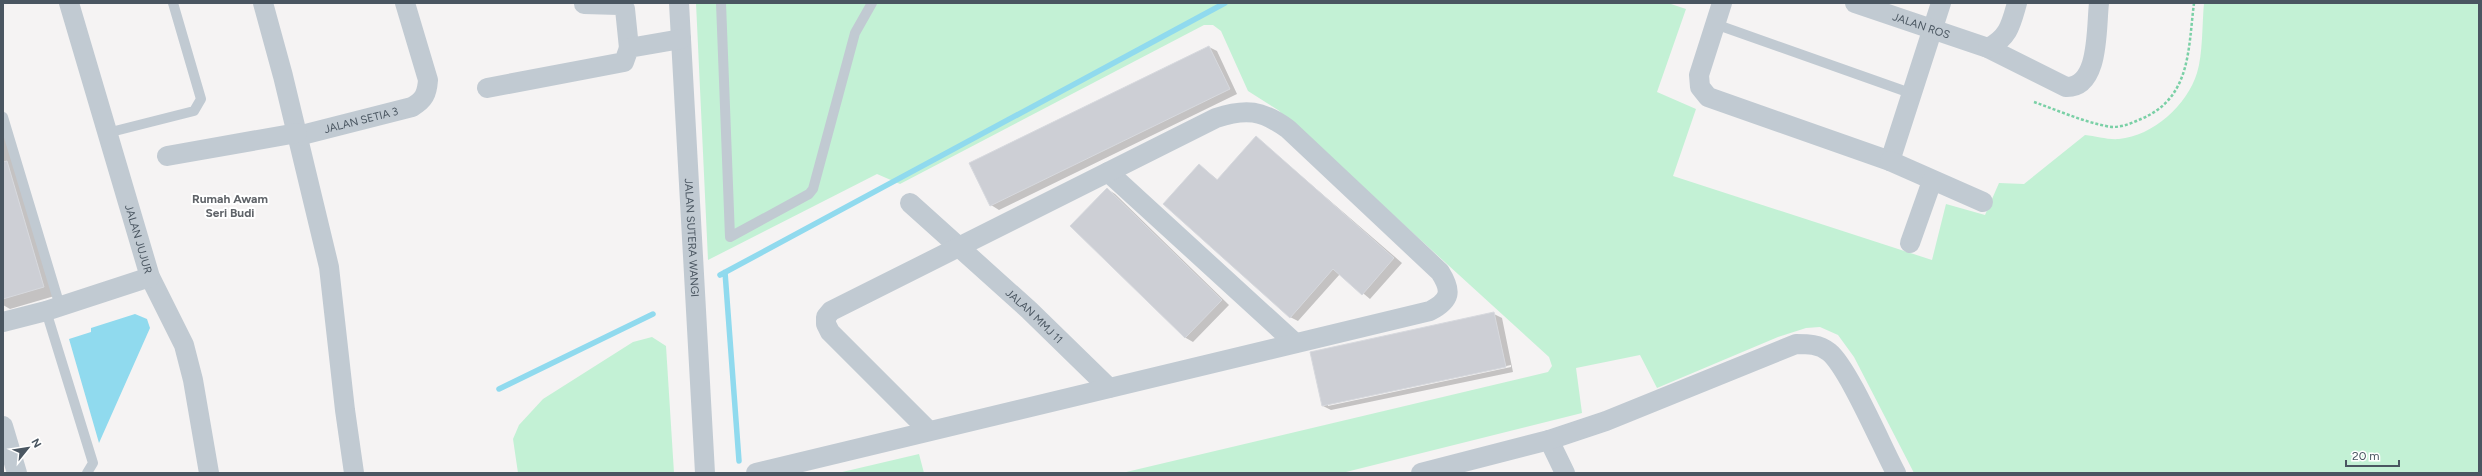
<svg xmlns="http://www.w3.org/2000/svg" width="2482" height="476" viewBox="0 0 2482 476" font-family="Figtree,sans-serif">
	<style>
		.green { fill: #c3f1d5 }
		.water { fill: #90daee }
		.shadow { fill: #0003; fill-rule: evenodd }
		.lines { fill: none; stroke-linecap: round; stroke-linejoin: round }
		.stream { stroke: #90daee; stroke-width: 5.5 }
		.building { fill: #cdcfd5; stroke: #d7d9de }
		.path { stroke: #7ad0a6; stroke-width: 2.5; stroke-dasharray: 3 2; stroke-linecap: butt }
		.lane { stroke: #c1cad2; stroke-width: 10 }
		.street { stroke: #c1cad2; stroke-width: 20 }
		.labels { text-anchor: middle; stroke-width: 4; stroke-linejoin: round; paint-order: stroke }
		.street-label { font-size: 11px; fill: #4a5661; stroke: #fff }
		.neighbourhood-label { font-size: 12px; font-weight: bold; fill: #5f6368; stroke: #fff }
	</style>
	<rect width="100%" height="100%" fill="#f5f3f3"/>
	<path class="green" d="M696,3H1668L1686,9L1657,92L1696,109L1673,176L1932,260L1946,204L1985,215L1999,183L2024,184L2085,135C2096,136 2108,140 2119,139C2153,136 2187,105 2197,73C2203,54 2202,24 2204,3H2479V473H1914L1854,357L1838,335L1820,327L1806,328L1778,337L1657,388L1640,355L1576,368L1582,413L1342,473H1122L1548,372L1552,366L1549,357L1278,110L1248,91L1221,31L1213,25H1204L900,184L877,174L708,260Z
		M652,337L666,346L674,473H518L513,439L519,425L543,399L633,342Z
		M919,454L924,473H838Z"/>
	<path class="water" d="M135,314L147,319L150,328L99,443L69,339L91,332V328Z"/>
	<path class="shadow" d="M1209,47L1217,51L1237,94L999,210L991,205Z
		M3,108L58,295L10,309L3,305Z
		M1256,137L1402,263L1370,299L1340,274L1298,321L1290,317L1199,165L1218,180Z
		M1107,189L1115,194L1229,305L1193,342L1186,338L1071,226Z
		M1494,314L1502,318L1513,372L1331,410L1323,406L1311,352ZM1511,365V367L1328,406V404Z"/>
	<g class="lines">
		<path class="stream" d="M725,272L739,461
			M720,275L1225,3
			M499,389L653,314"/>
	</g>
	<path class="building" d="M1209,46L1230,89L990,206L969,163Z
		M1256,136L1394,258L1362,295L1333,269L1290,318L1163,204L1199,164L1217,180Z
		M7,161L44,287L3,299V162Z
		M1107,188L1222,300L1185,338L1070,226Z
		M1494,312L1506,367L1322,406L1310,352Z"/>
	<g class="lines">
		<path class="path" d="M2034,102C2057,110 2081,121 2106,126C2118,129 2130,124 2141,119C2191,98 2188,50 2194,3"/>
		<path class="lane" d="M721,3L730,237L809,194L813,189L855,33L872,3
			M1715,24L1913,94
			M3,117L60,306
			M107,133L194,111L201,99L173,3
			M46,311L93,463L87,473"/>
		<g class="street">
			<path id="s1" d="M69,3L150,277L184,345L193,380L209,473"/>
			<path d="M263,3L283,76L329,267L345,410L354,473"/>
			<path id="s2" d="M679,3L705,473"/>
			<path d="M1722,3L1699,75L1700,87L1708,97L1890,161L1941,3"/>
			<path id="s3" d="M1855,3L1988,48L2066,87C2100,88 2096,28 2099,3"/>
			<path d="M584,4L619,5L625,9L629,48"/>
			<path d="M1988,48C2009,37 2011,24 2017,3"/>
			<path d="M487,88L624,62L629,48L681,39"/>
			<path id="s4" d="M298,136L412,107C424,100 427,94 428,80L405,3"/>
			<path d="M167,156L297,133"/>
			<path d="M1890,161L1983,202"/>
			<path d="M1108,172L1295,343"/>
			<path id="s5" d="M910,203L1029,310L1109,388"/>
			<path d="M1910,243L1932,181"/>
			<path d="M3,322L46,311L150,277"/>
			<path d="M3,426L17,473"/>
			<path d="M1549,440L1565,473"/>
			<path d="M756,473L1430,311C1451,300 1452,291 1440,272L1288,129C1262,110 1246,108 1216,118L831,311L826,317V324L830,332L929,431"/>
			<path d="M1421,473L1549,440L1606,421L1796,344C1808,344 1819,344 1829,352C1848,367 1882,447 1896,473"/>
		</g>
	</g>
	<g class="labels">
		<g class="street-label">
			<text dy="4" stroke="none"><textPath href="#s3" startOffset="70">JALAN ROS</textPath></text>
			<text dy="4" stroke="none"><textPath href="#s4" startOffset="65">JALAN SETIA 3</textPath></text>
			<text dy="4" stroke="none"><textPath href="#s2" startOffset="235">JALAN SUTERA WANGI</textPath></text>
			<text dy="4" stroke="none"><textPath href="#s1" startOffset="246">JALAN JUJUR</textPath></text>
			<text dy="4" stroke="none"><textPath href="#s5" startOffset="168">JALAN MMJ 11</textPath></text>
		</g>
		<g class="neighbourhood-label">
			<text x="230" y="203">Rumah Awam<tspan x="230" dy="14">Seri Budi</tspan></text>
		</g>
	</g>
	<rect width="2482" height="476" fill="none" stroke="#4a5661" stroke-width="8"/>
	<g transform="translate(28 448) rotate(60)" stroke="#ffffff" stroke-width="3" paint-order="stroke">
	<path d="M0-3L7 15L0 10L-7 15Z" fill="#4a5661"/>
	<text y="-6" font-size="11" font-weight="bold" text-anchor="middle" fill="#4a5661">N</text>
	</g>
	<path d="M2346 460v6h53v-6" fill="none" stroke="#4a5661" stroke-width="2"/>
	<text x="2352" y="460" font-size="12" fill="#4a5661" stroke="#ffffff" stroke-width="3" paint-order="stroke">20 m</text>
</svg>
